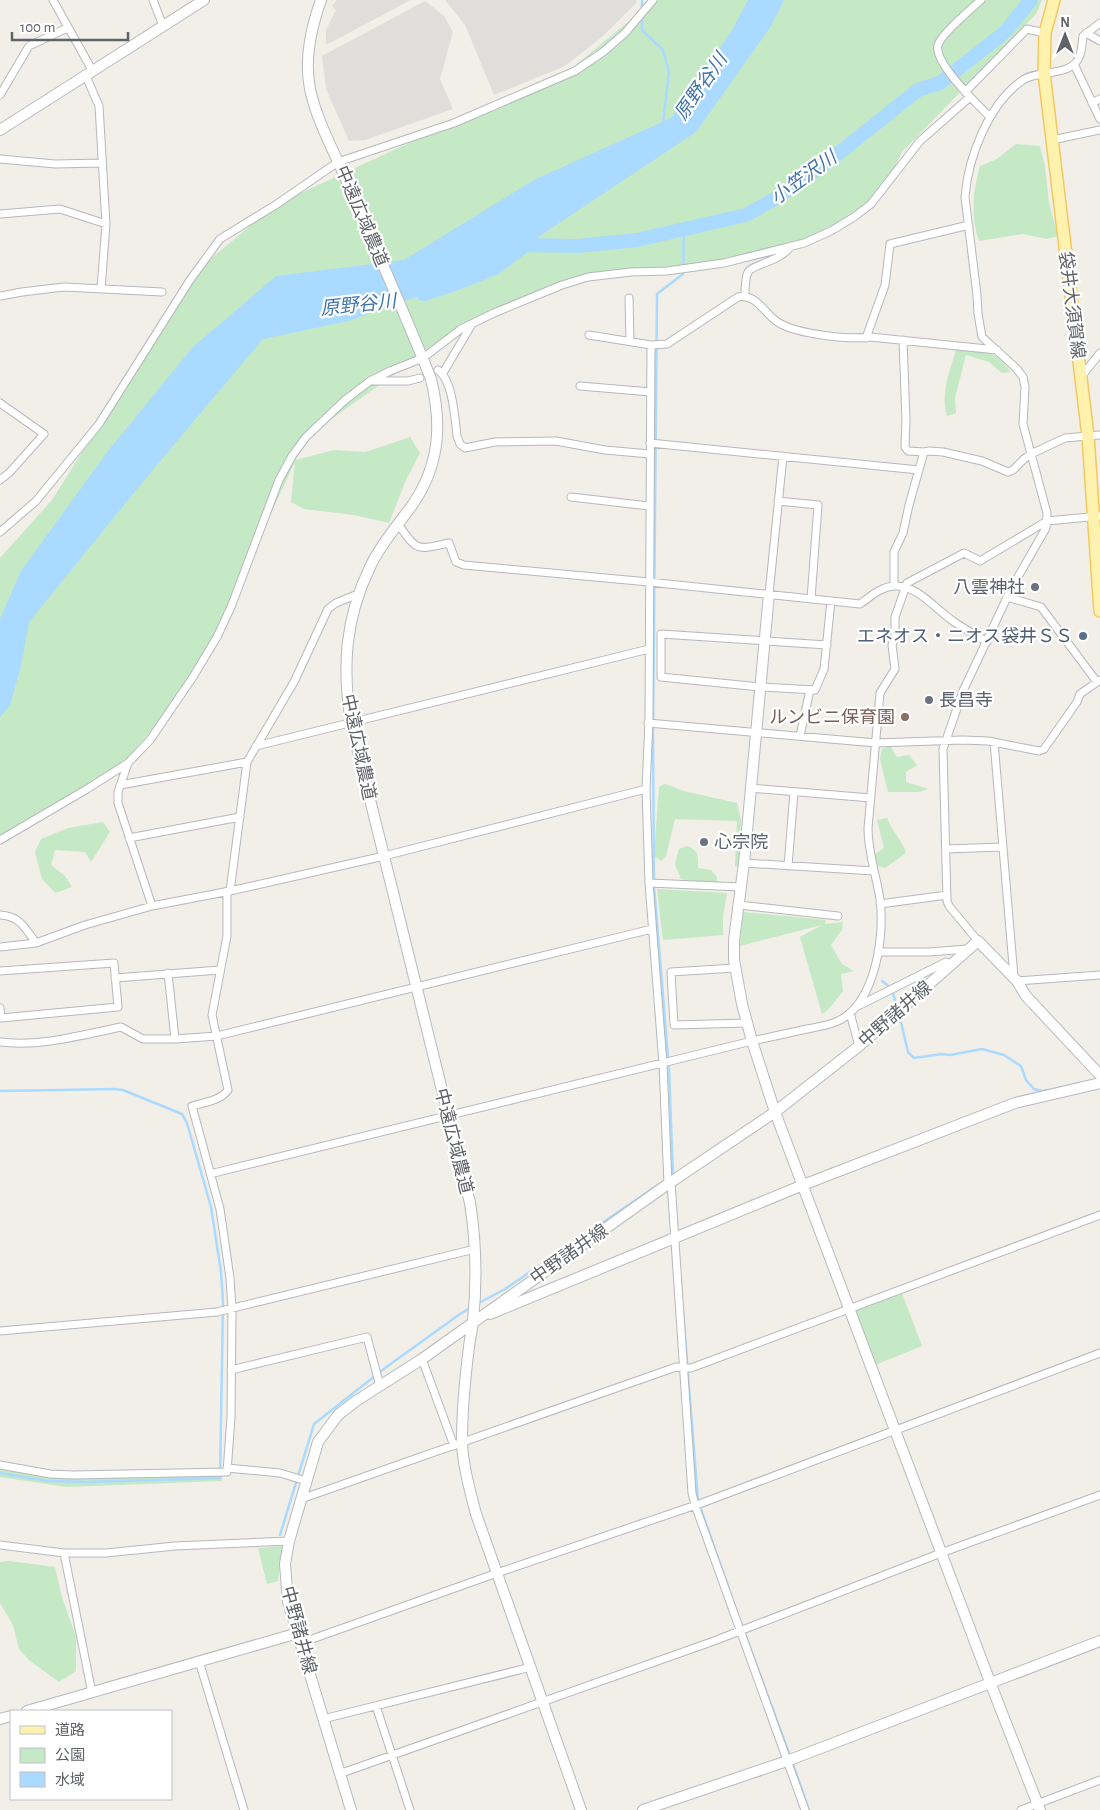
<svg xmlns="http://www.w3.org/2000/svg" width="1100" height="1810" viewBox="0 0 1100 1810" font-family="'Alegreya Sans','Noto Sans JP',sans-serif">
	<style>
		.industrial { fill: #e0deda }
		.green { fill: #c5e8c5 }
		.water { fill: #aadaff }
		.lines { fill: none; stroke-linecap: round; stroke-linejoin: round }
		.stream { stroke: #aadaff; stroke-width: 2.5 }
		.river { stroke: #aadaff; stroke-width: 14 }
		.street-casing { stroke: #b5b8bc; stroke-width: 9 }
		.secondary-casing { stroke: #b6babf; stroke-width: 12 }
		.primary-casing { stroke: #f2c960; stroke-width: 14 }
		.street { stroke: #fff; stroke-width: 7 }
		.secondary { stroke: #fff; stroke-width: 10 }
		.primary { stroke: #fff2af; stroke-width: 11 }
		.worship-dot { fill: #6b7280; stroke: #fff; stroke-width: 2 }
		.service-dot { fill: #5c6f8a; stroke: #fff; stroke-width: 2 }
		.education-dot { fill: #8d6e63; stroke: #fff; stroke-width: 2 }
		.labels { text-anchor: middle; stroke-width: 4.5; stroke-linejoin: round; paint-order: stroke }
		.street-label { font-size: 18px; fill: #5f6368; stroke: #fff }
		.worship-label { font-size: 18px; fill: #5b616d; stroke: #fff; text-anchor: start }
		.service-label { font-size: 18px; fill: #4e5e75; stroke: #fff; text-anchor: end }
		.education-label { font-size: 18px; fill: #785e54; stroke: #fff; text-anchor: end }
		.water-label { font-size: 19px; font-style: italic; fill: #4174aa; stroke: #fff }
	</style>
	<rect width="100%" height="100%" fill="#f1efe8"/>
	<path class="industrial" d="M337,0H411L326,45V30L336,10L332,6Z
		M445,0H636L637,2L603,36L565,66L494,95L465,25Z
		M425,1L444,16L453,32L440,79L453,109L365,140L349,141L326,89L322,56Z"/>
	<path class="green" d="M652,0H1042L1036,14L902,152L886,185L846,222L791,246L678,270L616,274L552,284L470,321L306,437L296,460L334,450L365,452L410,437L420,453L406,480L389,523L354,515L304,509L291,502L295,462L242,576L220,632L187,685L123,766L0,837V558L52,500L196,271L277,204L446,126L561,77L650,4Z
		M1016,144L1040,146L1045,167L1049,203L1058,236L1047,239L1023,234L979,241C970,214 973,192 980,166L997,159Z
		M971,347C992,353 997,354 1011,372L1002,373L989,362L966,355L955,398L956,413L947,416C940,394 950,371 956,350Z
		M890,746L897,757L909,755L917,765L906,772V782L928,789L919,792H888L880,759L882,749Z
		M665,784L684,791L737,803L741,821L739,867L735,866L737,821L675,819L666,856L661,861L654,856L659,787Z
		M887,818C892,831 902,840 906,853L885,868L873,865L871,857L884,848L877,820Z
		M103,822L110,832L91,862L85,852L55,850L51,865L65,876L72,887L55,893L42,879L35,852L41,839L68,828Z
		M687,846C699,850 698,856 698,868L711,870L717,877V886L681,879L675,865L679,849Z
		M657,889L727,893L723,916V935L663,940Z
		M743,912L826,920L825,924L843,922L842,930L831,945L842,964L854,971L841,974L843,991L828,1010L822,1014L800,937L822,925L740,946Z
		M902,1293L922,1346L875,1365L854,1311Z
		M0,1465L50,1474L221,1472L222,1481L67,1487L0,1477Z
		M282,1546L278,1581L267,1584L258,1548Z
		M9,1561L55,1567L62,1597L76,1637V1671L59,1682L29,1660L19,1649L13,1625L0,1603V1562Z"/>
	<path class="water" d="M748,0H784L771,26L696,132L514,253L459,282L348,321L263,339L146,478L29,622L21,666L10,705L0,717V619L21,571L108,451L192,348L276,276L404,260L534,180L671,118L731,32Z"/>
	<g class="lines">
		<path class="stream" d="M642,0V11
			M642,16V30L663,50L669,72L663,123
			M882,981L891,988L898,1009
			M899,1014L908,1052L914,1058L942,1054L950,1055L982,1049L1004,1055L1021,1066L1026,1080L1034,1089L1042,1091L1049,1090
			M0,1091L114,1089L123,1090L182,1114L187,1123L211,1207L221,1272L223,1302L220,1478L86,1482L47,1481L0,1473
			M671,1176L673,1175L669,1069L654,886L653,734L657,294L683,274L684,230
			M477,1304L505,1289L658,1185
			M683,1311L698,1501L729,1589
			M280,1535L314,1424L385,1368L460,1314L472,1307
			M741,1623L790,1756
			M792,1761L809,1810"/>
		<path class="river" d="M526,245L577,246L637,240L746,215L778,197L839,153L918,90L940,83L1005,32L1031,0
			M423,294L452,285L495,268L528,243"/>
		<defs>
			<path id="street" d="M53,0L92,70
				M153,0L163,26
				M981,0C971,9 941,34 938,45C933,62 978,105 989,116
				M1086,33L1100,41
				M1074,64L1100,119
				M85,74L99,106L106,224L101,289
				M965,92L1027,29L1045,33
				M0,95L29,46L67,28
				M1092,103L1100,99
				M1052,140L1100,130
				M0,159L55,164L102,163
				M0,214L60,209L106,224
				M0,296L22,292L64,287L162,292
				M745,296C745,289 745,278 748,272C753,264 780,262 791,246
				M629,298L630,341
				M589,335L651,345L667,344L738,297C757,293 765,315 779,323C798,334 848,340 870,337L997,350
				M866,338L885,285L890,244L969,225
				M903,340L906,420L905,447L908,451L924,452
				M651,345L649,720L646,789L649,883L663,1064L668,1184
				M438,370C453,380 455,420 457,436L460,444L465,448L495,442L556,441L605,450L650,454
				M443,373L472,324
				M1081,377L1100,353
				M373,381H408L420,378
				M580,386L651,392
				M0,403L44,434L9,473L0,480
				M650,443L919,470
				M571,497L649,506
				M778,501L818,505L811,599
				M398,524C418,552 416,550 449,543L456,562L464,565L649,582L860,604C870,597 880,587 894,586C917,584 936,610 953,621C964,629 976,635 987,642
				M0,532L36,501L99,424L190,280L220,239L277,204L338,162L454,123L575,71L603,52L625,33L653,0
				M894,586V552L903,533L909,505L924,452L929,451L943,452L982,461L1008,472L1013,470L1024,459L1031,454L1065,438L1100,435
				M769,594L783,456
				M1007,597L1041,607L1097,682
				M827,645L661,634V677L760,687L815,690L824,669L831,601
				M648,723L876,743L963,740L988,741L1039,751L1044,749L1077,702L1080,694L1100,680
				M800,736L810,690
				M994,742L1014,977
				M256,746L649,649
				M128,763L118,792V803L152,906
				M120,785L247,762
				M750,788L871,798
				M129,838L240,817
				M0,840L87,789L128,763L150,740L193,677L217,637L231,607L279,480L292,456L306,437L345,400L370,381L390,371L423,358L461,329L494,313L562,285L588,277L631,272L667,271L724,263L804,243L831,231L854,217L871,204L920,141L970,97
				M946,849L1002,847
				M744,863L874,871
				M788,866L794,792
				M649,883L741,887
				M230,891L247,762L294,682L328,609L336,603L358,594
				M880,904L947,895
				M739,905L838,916
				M0,915C20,916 25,928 36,943L85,925L152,906L230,891L384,856L646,789
				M978,941L949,906L947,901L943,749L963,691L1011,589L1046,528L1047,513L1023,424L1025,387L1023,377L1016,368L982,337L978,314L977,295L965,197C968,157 989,103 1023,80C1038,69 1073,78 1080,55C1082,50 1082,42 1083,36L1100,23
				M0,947L36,943
				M878,952H929L968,949
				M735,968L671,972L674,1025L747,1023
				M0,971L114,963L118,1007L1,1018L0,1008
				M168,973L175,1039
				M115,978L220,970
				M1017,981L1100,975
				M858,1006L946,962L952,965
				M850,1013L859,1046
				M0,1042C40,1047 82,1035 121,1027L143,1039H175L217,1036L652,929
				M210,1174L752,1041C770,1037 789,1033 807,1029C816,1027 825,1026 833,1023C875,1009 885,937 880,899C876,875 868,852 868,828L880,693L895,669L892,645L895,638V617L907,583L964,553L980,561L1047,521L1100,516
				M671,1182L692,1493L695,1505L805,1810
				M0,1331L217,1312L475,1249
				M422,1359L454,1446
				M231,1370L367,1337L380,1386
				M0,1465L50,1474L73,1475L227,1472L231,1417L232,1309L230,1278L220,1209L192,1106C205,1102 220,1101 228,1090L212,1015L227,936V891
				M227,1468L280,1473L306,1481
				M301,1499L676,1367L691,1368L1100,1215
				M0,1545L64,1553H106L175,1546L289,1541
				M64,1553L92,1693
				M301,1643L497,1573L702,1503L1100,1353
				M199,1661L244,1810
				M376,1706L410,1810
				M323,1719L531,1667
				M339,1774L714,1641L941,1553L1100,1495
				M1021,1810L1100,1780"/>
			<path id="secondary" d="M321,0C311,28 304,59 310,89C317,122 335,153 348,184C376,249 405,314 431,379C442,424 440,464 413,504C399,524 381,543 370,567C345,619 342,667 351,723L470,1203C476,1241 477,1282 473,1321C472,1330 470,1338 469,1347C465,1378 462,1411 462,1442C463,1467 470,1490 476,1514L581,1810
				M0,130L204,0
				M769,594L744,863L734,940V960L742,1004L752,1041L775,1112L990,1682L1040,1810
				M490,1314L803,1185L1015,1103L1100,1083
				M27,1711L298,1633
				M0,1719L11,1716
				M351,1810L288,1602L285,1564L289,1541L318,1442L338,1415L356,1401L422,1359L668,1184L775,1112L859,1046L978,941L1017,981L1026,996L1100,1075
				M643,1810L787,1761L1100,1641"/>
			<path id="primary" d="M1054,0L1045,33L1044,73L1088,436L1100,611"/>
		</defs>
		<use href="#street" class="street-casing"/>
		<use href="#secondary" class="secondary-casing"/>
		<use href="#primary" class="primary-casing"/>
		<use href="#street" class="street"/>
		<use href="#secondary" class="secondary"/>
		<use href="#primary" class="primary"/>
	</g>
	<g class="worship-dot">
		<circle cx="1035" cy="587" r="5"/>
		<circle cx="929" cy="700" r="5"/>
		<circle cx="704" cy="842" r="5"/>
	</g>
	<circle class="service-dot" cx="1083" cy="636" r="5"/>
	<circle class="education-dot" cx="905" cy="717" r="5"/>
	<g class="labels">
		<g class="street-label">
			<text transform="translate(362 216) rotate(67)" y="6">中遠広域農道</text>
			<text transform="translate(1072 305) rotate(83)" y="6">袋井大須賀線</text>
			<text transform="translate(359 747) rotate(78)" y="6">中遠広域農道</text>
			<text transform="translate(895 1014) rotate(-41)" y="6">中野諸井線</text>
			<text transform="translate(454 1141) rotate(76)" y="6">中遠広域農道</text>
			<text transform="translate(569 1254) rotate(-35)" y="6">中野諸井線</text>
			<text transform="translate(299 1630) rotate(75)" y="6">中野諸井線</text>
		</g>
		<g class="worship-label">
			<text x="1025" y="593" text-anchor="end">八雲神社</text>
			<text x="939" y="706">長昌寺</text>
			<text x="714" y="848">心宗院</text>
		</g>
		<g class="service-label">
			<text x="1073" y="642">エネオス・ニオス袋井ＳＳ</text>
		</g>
		<g class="education-label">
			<text x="895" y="723">ルンビニ保育園</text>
		</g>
		<g class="water-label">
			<text transform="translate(700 86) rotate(-55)" y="7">原野谷川</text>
			<text transform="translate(803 177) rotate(-36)" y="7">小笠沢川</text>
			<text transform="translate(358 304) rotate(-6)" y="7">原野谷川</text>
		</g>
	</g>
	<rect x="10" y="1710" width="162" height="90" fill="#ffffff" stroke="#bfc1c3"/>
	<rect x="20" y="1726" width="25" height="8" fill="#fff2af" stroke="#bfc1c3"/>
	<text x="55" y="1735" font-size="15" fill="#5f6368">道路</text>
	<rect x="20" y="1748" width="25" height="15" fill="#c5e8c5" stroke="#bfc1c3"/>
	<text x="55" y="1760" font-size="15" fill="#5f6368">公園</text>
	<rect x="20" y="1772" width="25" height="15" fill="#aadaff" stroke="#bfc1c3"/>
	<text x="55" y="1785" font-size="15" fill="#5f6368">水域</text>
	<g transform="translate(1065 35)" stroke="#ffffff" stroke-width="4" paint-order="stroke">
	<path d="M0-4L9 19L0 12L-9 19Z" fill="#5f6368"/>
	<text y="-8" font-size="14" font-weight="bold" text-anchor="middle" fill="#5f6368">N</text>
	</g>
	<path d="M12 32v8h116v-8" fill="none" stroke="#5f6368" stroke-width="2.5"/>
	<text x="20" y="32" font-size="15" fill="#5f6368" stroke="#ffffff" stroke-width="4" paint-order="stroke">100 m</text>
</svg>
